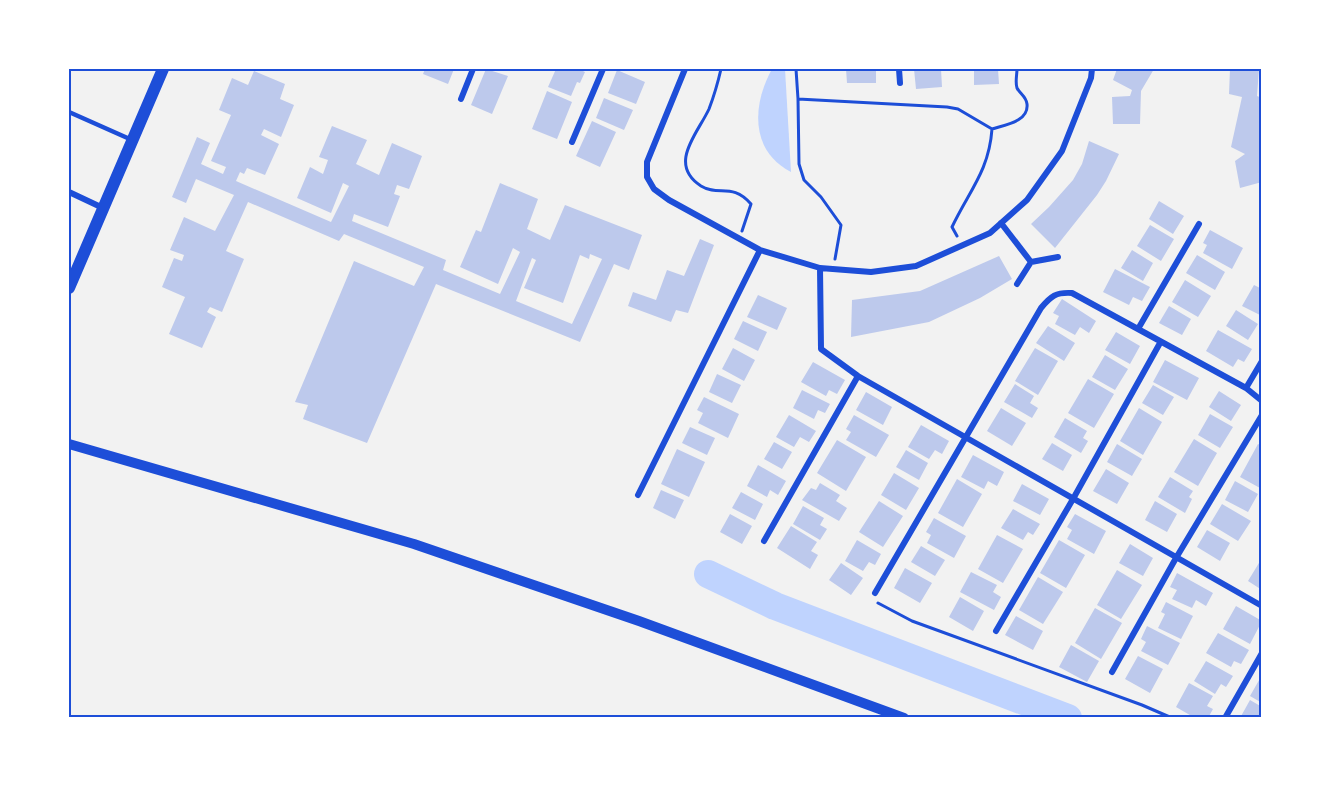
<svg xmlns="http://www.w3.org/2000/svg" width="1331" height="787" viewBox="0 0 1331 787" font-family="'Zilla Slab',serif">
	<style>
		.water { fill: #bfd3fe }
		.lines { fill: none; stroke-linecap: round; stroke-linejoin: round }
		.river { stroke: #bfd3fe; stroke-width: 28 }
		.building { fill: #bdc9ec; fill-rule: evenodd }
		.path { stroke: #1d4ed8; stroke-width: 3 }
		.service { stroke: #1d4ed8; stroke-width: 4.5 }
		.minor { stroke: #1d4ed8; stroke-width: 6 }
		.tertiary { stroke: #1d4ed8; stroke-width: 10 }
		.secondary { stroke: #1d4ed8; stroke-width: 12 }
		.neatline { fill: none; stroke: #1d4ed8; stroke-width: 2 }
	</style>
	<rect width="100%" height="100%" fill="#f2f2f2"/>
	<path class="water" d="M772,69H785L791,172C750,151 752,105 772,69Z"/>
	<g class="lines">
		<path class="river" d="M708,574L775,606L1068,718"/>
	</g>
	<path class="building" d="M425,69H454L448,84L423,74Z
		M486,69L508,76L492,114L471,105Z
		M556,69H579L585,72L580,83L577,82L571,96L548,87Z
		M846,69H876V83H847Z
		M914,69H941L942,87L916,89Z
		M974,69H998L999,84L974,85Z
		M1117,69H1154L1141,91L1140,124H1113L1112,97L1130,96L1132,90L1113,80Z
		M1230,69H1259L1257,96L1262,98V182L1240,188L1235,161L1245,154L1231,147L1242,97L1229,94Z
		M617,70L645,82L636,104L608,93Z
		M254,71L285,84L280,99L294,105L281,137L264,129L261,135L279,144L265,175L247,168L244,174L240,172L236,181L331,222L349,186L343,183L331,213L297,198L310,167L323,174L328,160L319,157L332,126L367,140L356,164L379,175L392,143L422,156L409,189L397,185L394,194L400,196L388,227L354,214L352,221L446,260L443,270L500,294L520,252L513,248L498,284L460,267L476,230L481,232L500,183L538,199L527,229L550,240L565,205L642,235L629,270L614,264L580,342L436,284L367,443L303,419L308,405L295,402L354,261L414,286L424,267L344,234L339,241L248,202L226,251L244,259L222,312L210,307L207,312L216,317L202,348L169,334L185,297L162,287L174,258L182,261L184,255L170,250L184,217L215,231L234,195L196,179L186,203L172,197L197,137L210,143L201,164L223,174L226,167L211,161L231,115L219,110L232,78L248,85ZM590,254L602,259L572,324L516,301L532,258L536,260L524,288L563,303L580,255L589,259Z
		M547,91L572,102L557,139L532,129Z
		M604,98L633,110L624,130L596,118Z
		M592,121L616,132L600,167L576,156Z
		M1089,141L1119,154L1106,181L1097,195L1055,248L1031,224L1049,207L1073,180L1082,164Z
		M1159,201L1184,216L1173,234L1149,219Z
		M1150,225L1174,239L1161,261L1137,246Z
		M1210,230L1243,248L1232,269L1203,253L1207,245L1203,243Z
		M700,239L714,245L688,313L676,310L671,322L628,306L633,292L656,300L667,270L684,276Z
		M1132,250L1153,263L1143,281L1121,268Z
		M1197,255L1225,272L1215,290L1186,273Z
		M999,256L1012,279L980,298L929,322L851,337L852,300L920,291Z
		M1115,269L1150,287L1142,301L1133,297L1129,305L1103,292Z
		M1185,280L1211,296L1198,317L1172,302Z
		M1254,285L1262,289V311L1260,315L1242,306Z
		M758,295L787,308L777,330L747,317Z
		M1062,299L1096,321L1089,333L1080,327L1075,335L1055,324L1059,316L1053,313Z
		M1169,306L1191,319L1182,335L1159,323Z
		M1236,310L1258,324L1248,340L1226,326Z
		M743,321L767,332L758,351L734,339Z
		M1048,326L1075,343L1064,361L1036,343Z
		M1218,330L1252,349L1244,362L1238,359L1233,367L1206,351Z
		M1116,332L1140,346L1130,364L1105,350Z
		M733,348L755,360L744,381L722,369Z
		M1035,348L1058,361L1038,395L1015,381Z
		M1105,355L1128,369L1115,390L1092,377Z
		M1165,360L1199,378L1187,400L1153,382Z
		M813,362L845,380L837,394L829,390L826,396L801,382Z
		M717,374L741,385L732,403L709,392Z
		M1088,379L1114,394L1094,428L1068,413Z
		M1015,384L1034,396L1030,403L1038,408L1032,418L1004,402Z
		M1153,385L1174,397L1163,415L1142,403Z
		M802,390L830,404L825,413L818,410L814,419L793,408Z
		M1219,391L1241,405L1231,421L1209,407Z
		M866,392L892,407L883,425L856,410Z
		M704,397L739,414L728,438L698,423L703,413L697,410Z
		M1001,408L1026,423L1012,446L987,431Z
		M1139,408L1162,422L1143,455L1120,441Z
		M1210,414L1233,427L1220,448L1198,435Z
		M789,415L816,431L809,442L800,437L794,447L776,437Z
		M854,415L889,435L876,457L846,440L851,432L846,429Z
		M1065,418L1087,431L1083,438L1088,441L1081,453L1054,437Z
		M921,425L949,441L942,454L935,450L929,459L908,447Z
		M690,427L715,438L707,455L682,443Z
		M1194,439L1217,453L1198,486L1174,472Z
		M837,440L866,457L846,491L817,473Z
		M774,442L792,452L782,469L764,459Z
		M1052,443L1072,455L1063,471L1042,459Z
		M1117,444L1142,459L1132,476L1107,462Z
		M1258,444L1262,446V484L1260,488L1240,477Z
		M677,449L705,462L689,497L661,484Z
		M906,450L928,463L919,480L896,467Z
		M973,455L1004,472L997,486L988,481L984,489L961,477Z
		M758,465L786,481L778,495L770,490L767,497L747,486Z
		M1106,469L1129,483L1117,504L1093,491Z
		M894,473L919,488L906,510L881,495Z
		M1170,477L1193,491L1189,497L1192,499L1185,513L1158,497Z
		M957,479L982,494L963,527L938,513Z
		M1235,481L1258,494L1248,512L1225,500Z
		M820,483L840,495L836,501L847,508L839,521L802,500L811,488L816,490Z
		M1022,484L1049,499L1040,515L1013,501Z
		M661,490L684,500L675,519L653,508Z
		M741,492L763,504L755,520L732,508Z
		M879,501L903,516L883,547L859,532Z
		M1155,501L1177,514L1167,532L1145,520Z
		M1222,504L1251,521L1238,541L1210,524Z
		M803,506L824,518L820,525L827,529L820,540L793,524Z
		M1013,509L1040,524L1033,535L1028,532L1023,540L1001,528Z
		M730,514L752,526L742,544L720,532Z
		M1075,514L1106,531L1094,554L1067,539L1072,530L1067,527Z
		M934,518L966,536L954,558L927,543L931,535L926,532Z
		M791,526L817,542L811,551L818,555L810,569L777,548Z
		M1207,530L1230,543L1220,561L1197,547Z
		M997,535L1023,549L1003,583L978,569Z
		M857,540L881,554L875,565L869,562L863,571L845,561Z
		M1059,540L1085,555L1066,588L1040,573Z
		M1130,544L1153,558L1143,576L1119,563Z
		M921,546L945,560L935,576L911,562Z
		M1262,558V590L1248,581Z
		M841,563L863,578L851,595L829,580Z
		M905,568L932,583L920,603L894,588Z
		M1117,570L1142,585L1121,619L1097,605Z
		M971,572L997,585L993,592L1001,597L994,610L960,592Z
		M1177,573L1213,593L1206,606L1196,600L1192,608L1172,599L1177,590L1170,587Z
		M1038,577L1063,592L1043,624L1019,610Z
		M960,597L984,611L973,631L949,617Z
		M1166,602L1193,616L1181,639L1158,628L1165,614L1161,612Z
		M1236,606L1262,621L1250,644L1223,629Z
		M1095,608L1122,623L1101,659L1075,643Z
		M1016,616L1043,631L1033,650L1005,635Z
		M1147,626L1180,643L1168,665L1141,651L1146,642L1141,639Z
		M1218,633L1249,650L1241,664L1234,661L1231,667L1206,653Z
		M1071,645L1099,661L1087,682L1059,667Z
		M1138,656L1163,669L1150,693L1125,679Z
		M1206,661L1233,676L1226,687L1221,684L1215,694L1194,681Z
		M1262,675V703L1250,696Z
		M1189,683L1213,696L1207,706L1213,709L1208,718H1195L1176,707Z
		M1250,700L1262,707V718H1240Z"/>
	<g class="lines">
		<path class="path" d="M721,69C718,82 714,96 709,109C698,133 667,164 701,186C719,197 732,182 751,204L742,231
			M796,69L798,99L947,107L958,109L992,129C1004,125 1029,122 1027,104C1026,96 1020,94 1017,88C1015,82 1017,75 1017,69
			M798,99L799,164L804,180L821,197L841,225L835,259
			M957,236L952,227C969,191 989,171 992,129
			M878,603L912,621L1142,705L1172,718"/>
		<path class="service" d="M69,112L132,140"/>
		<path class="minor" d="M685,69L647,162V177L654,189L669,200L760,250L820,268L871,272L916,266L990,233L1027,200L1062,151L1091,78L1092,69
			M899,69L900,83
			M461,99L473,69
			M572,142L603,69
			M69,192L103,208
			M1001,223L1031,262
			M820,268L821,349L858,376L1262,606
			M1017,284L1031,262L1058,257
			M1138,329L1199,224
			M1246,388L1262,361
			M638,495L760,250
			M764,541L858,376
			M875,593L1041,308C1051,296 1056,292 1072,293L1246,388L1262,401
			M996,631L1073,499L1160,343
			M1112,672L1176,558L1262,415
			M1225,718L1262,653"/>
		<path class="tertiary" d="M69,444L414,544L639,621L904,718"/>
		<path class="secondary" d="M69,288L163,69"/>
	</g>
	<rect width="1331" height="787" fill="none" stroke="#ffffff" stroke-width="141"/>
	<rect x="70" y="70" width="1190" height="646" class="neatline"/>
</svg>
